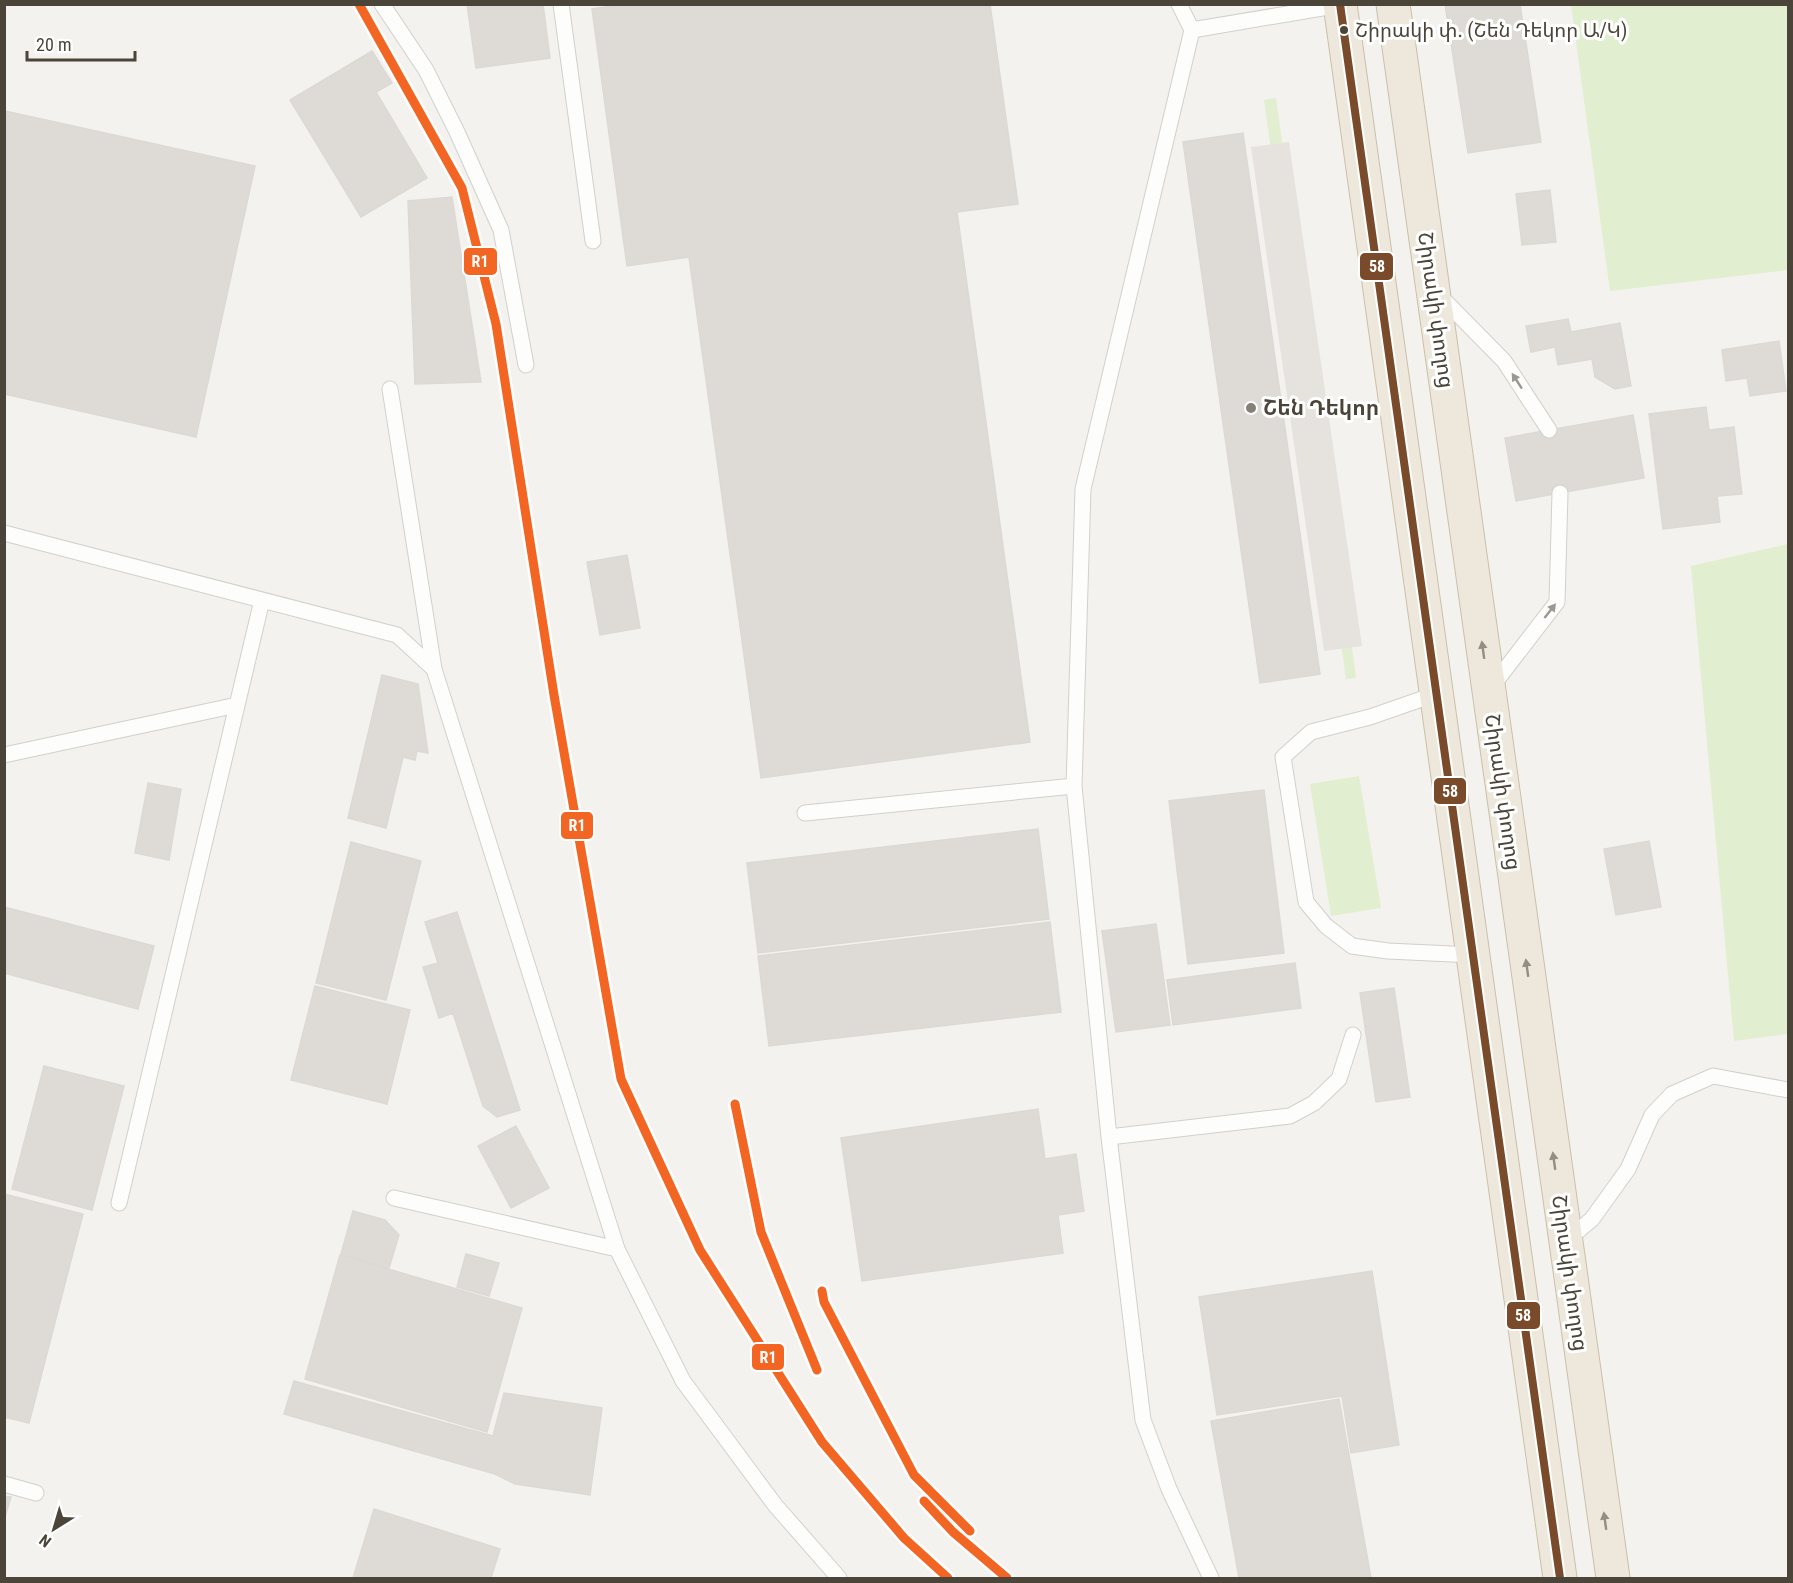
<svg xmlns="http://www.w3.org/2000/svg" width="1793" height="1583" viewBox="0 0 1793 1583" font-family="'Roboto Condensed','Noto Sans Armenian',sans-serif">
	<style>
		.green { fill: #e1eecf }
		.parking { fill: #e6e3df }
		.building { fill: #dedbd6; stroke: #dcd9d4; stroke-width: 1.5 }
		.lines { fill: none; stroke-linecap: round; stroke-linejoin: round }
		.lane-casing { stroke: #d2d0cb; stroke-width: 17 }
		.highway-casing { stroke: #ccbfa9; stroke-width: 35 }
		.lane { stroke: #fdfdfc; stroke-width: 15 }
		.highway { stroke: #ede8db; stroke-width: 33 }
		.bus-1-casing { stroke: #fff; stroke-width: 12 }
		.bus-1 { stroke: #7a4b2a; stroke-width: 8 }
		.rail-1-casing { stroke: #fff; stroke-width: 14 }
		.rail-1 { stroke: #f26522; stroke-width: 9 }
		.oneway { fill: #9b9791 }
		.oneway2 { fill: #948e82 }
		.bus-dot { fill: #4b4439; stroke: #fff; stroke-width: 2 }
		.poi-dot { fill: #868178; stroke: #fff; stroke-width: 2 }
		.labels { text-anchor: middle; stroke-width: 6; stroke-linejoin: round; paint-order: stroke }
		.bus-label { font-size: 20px; fill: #4b4439; stroke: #fff; text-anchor: start }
		.street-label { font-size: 21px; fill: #4b4439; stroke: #fff }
		.poi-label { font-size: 21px; font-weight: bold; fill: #4b4439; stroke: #fff; text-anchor: start }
		.line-badge { stroke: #fff; stroke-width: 2 }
		.badge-label { font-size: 16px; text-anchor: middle; font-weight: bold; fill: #fff }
	</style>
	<rect width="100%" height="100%" fill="#f4f2ee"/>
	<path class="green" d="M1571,5H1788V270L1610,291Z
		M1276,98L1301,278L1289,280L1264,100Z
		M1788,544V1034L1734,1041L1691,566Z
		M1341,563L1356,678L1346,679L1330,564Z
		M1359,776L1381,908L1331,916L1310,784Z"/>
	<path class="parking" d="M1289,142L1362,646L1324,651L1251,147Z"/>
	<path class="building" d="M467,4H543L550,58L476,68Z
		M627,4H990L1018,204L957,212L1030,742L761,778L689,257L627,266L592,9Z
		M1445,4H1520L1541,142L1468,153Z
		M372,51L392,83L376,92L427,178L361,217L290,100Z
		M5,111L255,166L196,437L4,394Z
		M1243,133L1320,674L1260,683L1183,142Z
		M1550,190L1556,242L1522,245L1516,194Z
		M452,197L481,382L415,384L408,201Z
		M1568,319L1571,332L1620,323L1631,386L1615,389L1595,377L1592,359L1558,365L1555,347L1531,352L1526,326Z
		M1779,341L1786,391L1750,396L1747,378L1726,381L1722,350Z
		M1706,407L1709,430L1734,427L1742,494L1717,496L1720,522L1663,529L1649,414Z
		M1633,415L1644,478L1516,501L1505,438Z
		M627,555L640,628L600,635L587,562Z
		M382,675L418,684L428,753L417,751L415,760L403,757L386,828L348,818Z
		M148,783L181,789L169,860L135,853Z
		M1264,790L1284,953L1188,964L1169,801Z
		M1038,829L1049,919L758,953L747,863Z
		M1649,841L1661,907L1616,915L1604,849Z
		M351,842L421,861L386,1000L316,983Z
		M4,907L154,946L138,1009L4,973Z
		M457,912L520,1110L497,1117L483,1106L453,1013L439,1018L423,967L438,963L425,922Z
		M1050,922L1061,1012L769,1046L758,956Z
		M1156,924L1170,1025L1116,1032L1102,931Z
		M1295,963L1301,1008L1173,1025L1167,980Z
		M315,986L410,1010L387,1104L291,1080Z
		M1394,988L1410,1097L1376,1102L1360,993Z
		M44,1066L124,1086L92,1210L12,1189Z
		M1038,1109L1045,1159L1076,1154L1084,1211L1058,1215L1063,1253L862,1281L841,1138Z
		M516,1126L549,1188L511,1208L478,1146Z
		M4,1194L83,1214L29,1423L4,1417Z
		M353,1211L385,1220L399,1235L389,1268L341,1254Z
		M466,1254L499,1263L489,1296L457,1287Z
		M340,1255L522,1308L487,1432L305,1379Z
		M1372,1271L1399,1445L1351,1453L1342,1396L1217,1415L1199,1297Z
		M294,1381L493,1436L504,1393L602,1408L590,1495L515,1484L495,1474L284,1414Z
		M1339,1399L1371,1578H1239L1211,1421Z
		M4,1496L11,1497L4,1520Z
		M374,1509L500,1549L491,1578H353Z"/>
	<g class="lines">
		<defs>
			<path id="lane" d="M382,4L426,70L457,132L501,230L526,365
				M561,4L593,241
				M1179,4L1192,30L1083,489L1074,786L1109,1137L1143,1420L1169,1489L1211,1578
				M1192,30L1340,5
				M1438,294L1504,361L1549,430
				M390,389L434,669
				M4,533L397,635L434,669L617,1249L683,1381L775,1505L839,1578
				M1490,689L1557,602L1560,493
				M1436,694L1370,717L1311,732L1283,757L1306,902L1326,926L1352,946L1388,951L1473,955
				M4,755L237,705
				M805,813L1074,786
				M1109,1137L1290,1116L1314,1103L1339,1079L1353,1035
				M394,1198L617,1249
				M119,1203L262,600
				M1566,1241L1592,1219L1628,1169L1652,1115L1672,1094L1713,1076L1788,1090
				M4,1484L36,1493"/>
			<path id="highway" d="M1340,4L1560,1578
				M1393,4L1613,1578"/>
		</defs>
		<use href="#lane" class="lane-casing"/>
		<use href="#highway" class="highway-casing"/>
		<use href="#lane" class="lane"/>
		<use href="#highway" class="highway"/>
		<defs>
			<path id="bus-1" d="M1340,4L1560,1578"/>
		</defs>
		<use href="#bus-1" class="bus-1-casing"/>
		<use href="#bus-1" class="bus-1"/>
		<defs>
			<path id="rail-1" d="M359,4L462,188L496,324L554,695L621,1079L700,1250L822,1442L904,1538L948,1578
				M735,1104L761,1232L817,1370
				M822,1291L824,1302L914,1475L970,1531
				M924,1501L953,1532L1007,1578"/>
		</defs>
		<use href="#rail-1" class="rail-1-casing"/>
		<use href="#rail-1" class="rail-1"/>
	</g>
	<defs><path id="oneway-solid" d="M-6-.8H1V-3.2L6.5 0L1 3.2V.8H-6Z" transform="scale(1.5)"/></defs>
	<g class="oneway">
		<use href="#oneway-solid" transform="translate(1517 381) rotate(-123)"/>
		<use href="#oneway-solid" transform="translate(1550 611) rotate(-52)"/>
	</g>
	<g class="oneway2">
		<use href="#oneway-solid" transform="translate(1483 650) rotate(-98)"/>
		<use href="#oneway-solid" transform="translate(1527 968) rotate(-98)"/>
		<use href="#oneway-solid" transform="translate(1554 1161) rotate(-98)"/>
		<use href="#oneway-solid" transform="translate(1605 1521) rotate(-98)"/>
	</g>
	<circle class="bus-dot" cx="1344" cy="30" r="5"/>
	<circle class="poi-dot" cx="1251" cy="408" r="6"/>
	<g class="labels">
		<g class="bus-label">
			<text x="1355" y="37">Շիրակի փ. (Շեն Դեկոր Ա/Կ)</text>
		</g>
		<g class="street-label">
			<text transform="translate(1436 310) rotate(82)" y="7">Շիրակի փողոց</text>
			<text transform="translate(1503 792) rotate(82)" y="7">Շիրակի փողոց</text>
			<text transform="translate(1570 1273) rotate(82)" y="7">Շիրակի փողոց</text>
		</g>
		<g class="poi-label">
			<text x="1263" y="415">Շեն Դեկոր</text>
		</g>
	</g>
	<g class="line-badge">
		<rect x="463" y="247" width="35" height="29" rx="6" fill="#f26522"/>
		<rect x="1359" y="252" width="35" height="29" rx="6" fill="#7a4b2a"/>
		<rect x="1433" y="777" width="34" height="28" rx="6" fill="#7a4b2a"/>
		<rect x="560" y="811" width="34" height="29" rx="6" fill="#f26522"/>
		<rect x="1506" y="1301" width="35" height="29" rx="6" fill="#7a4b2a"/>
		<rect x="751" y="1343" width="34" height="28" rx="6" fill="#f26522"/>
	</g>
	<g class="badge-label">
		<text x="480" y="267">R1</text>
		<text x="1377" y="272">58</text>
		<text x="1450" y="797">58</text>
		<text x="577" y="831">R1</text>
		<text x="1523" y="1321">58</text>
		<text x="768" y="1363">R1</text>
	</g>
	<rect width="1793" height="1583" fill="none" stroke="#4b4439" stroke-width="12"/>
	<g transform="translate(54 1529) rotate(217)" stroke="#ffffff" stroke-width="4.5" paint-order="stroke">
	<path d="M0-4.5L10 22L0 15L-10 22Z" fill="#4b4439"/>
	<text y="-9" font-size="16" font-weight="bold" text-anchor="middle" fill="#4b4439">N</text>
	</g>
	<path d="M27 51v9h108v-9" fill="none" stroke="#4b4439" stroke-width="3"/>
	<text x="36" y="51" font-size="18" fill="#4b4439" stroke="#ffffff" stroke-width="4.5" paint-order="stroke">20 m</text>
</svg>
